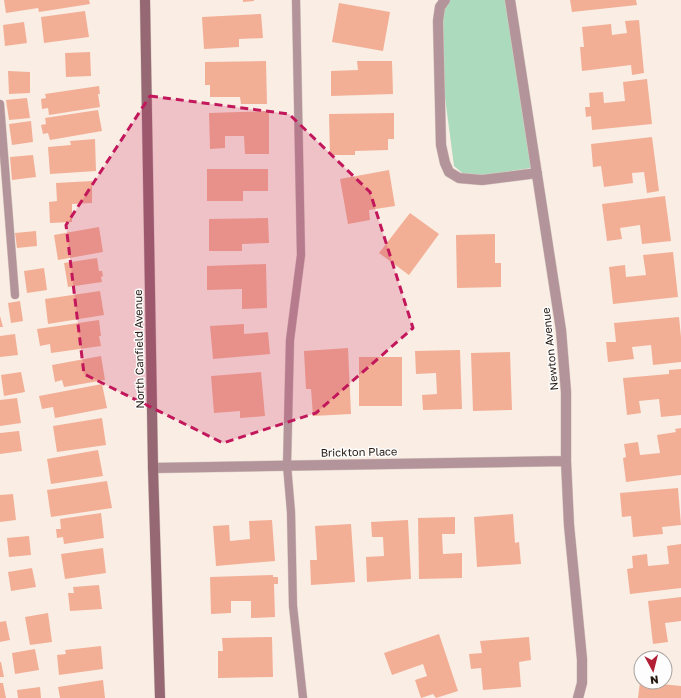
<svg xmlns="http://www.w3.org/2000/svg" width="681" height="698" viewBox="0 0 681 698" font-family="'Golos Text',sans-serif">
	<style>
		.green { fill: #abdabd }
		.building { fill: #f2af96 }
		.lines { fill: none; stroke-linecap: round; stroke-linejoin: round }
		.lane-casing { stroke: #d8cbc2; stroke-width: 9 }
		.street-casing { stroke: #d8cbc2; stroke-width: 11 }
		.secondary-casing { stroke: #d8cbc2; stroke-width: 11 }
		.lane { stroke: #b4949b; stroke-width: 8 }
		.street { stroke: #b4949b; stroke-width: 10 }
		.secondary { stroke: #956873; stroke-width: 10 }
		.marked { fill: #c2185b; fill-opacity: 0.2; stroke: #c2185b; stroke-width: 3; stroke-dasharray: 8 5; stroke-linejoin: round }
		.labels { text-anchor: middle; stroke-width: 3; stroke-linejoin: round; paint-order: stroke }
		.street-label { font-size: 11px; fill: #251a12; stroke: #fdfdfd }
	</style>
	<rect width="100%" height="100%" fill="#faede4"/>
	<path class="green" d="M445,0H510L537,167L468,178L454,166L438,44Z"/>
	<path class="building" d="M4,0H89L90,4L39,12L38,8L6,13Z
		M243,0H254V1L243,2Z
		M570,0H636L637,5L572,12Z
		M339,3L390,12L383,51L332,42Z
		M85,11L89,37L44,43L41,17Z
		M261,14L263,38L239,39V47L204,49L202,17Z
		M639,20L644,73L632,75L631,65L582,71L580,47H584L582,27L611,24L612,35L627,33L625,21Z
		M24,22L27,43L5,46L3,25Z
		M90,52L91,76L66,77L65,53Z
		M266,61L267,104H241L240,97H210V85H205V62Z
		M357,61H392L393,94L331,96V71L358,70Z
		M8,71L30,72V93L9,94Z
		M647,79L652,124L592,130L591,116L586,117L585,107H590L589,93L603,92L604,103L625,101L623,82Z
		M99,86L100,94H98L100,107L49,115L48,108L42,109L41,99L46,98L45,94Z
		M27,98L30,118L9,120L6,100Z
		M98,110L102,131L50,140L48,133L43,134L41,125L46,124L45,118Z
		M269,111V154H245L244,136H225V148L210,149L209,113Z
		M394,113V139H388V150L355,151V155H330L329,114Z
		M31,121L33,142L12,145L9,124Z
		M652,137L659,191L647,193L644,172L632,173L633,183L604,187L601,166L593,167L591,144Z
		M95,139L96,171L50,174L48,147L71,145L70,141Z
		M33,155L36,177L12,180L10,157Z
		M207,169H268V191H243V201H207Z
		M389,170L395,206L369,210L370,220L348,224L340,179Z
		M92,181V203L72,204V222L50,223L49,202L57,201L56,183Z
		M665,196L671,241L642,244L640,225L620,228L622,239L607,241L602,204Z
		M410,213L439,234L409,275L379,253Z
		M268,218L269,243L242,244V251H209V219Z
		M99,227L103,252L58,260L54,235Z
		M36,231L37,246L17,248L15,233Z
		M495,234V263H501V287L457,288L456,235Z
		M673,252L678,297L613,304L609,267L625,265L626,277L646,275L643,255Z
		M97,258L99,271H102L103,276L101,277L102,282L68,287L64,263Z
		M266,264L267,308L242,309V289L207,290V266Z
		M44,268L47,290L27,293L24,271Z
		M100,291L104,315L48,324L45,299Z
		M20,301L23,321L11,323L8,303Z
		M0,316L3,327H0Z
		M679,317L681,337V362L653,365L651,345L632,347L634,359L608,362L606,342H616L614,323Z
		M99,320L101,336H99L101,346L51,353L50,344L40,346L37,329Z
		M244,324V334L268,332L270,354L213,359L210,326Z
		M15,334L18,355L0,357V336Z
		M348,348L351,414L313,416L311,389H306L304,351Z
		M460,350L462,409L423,410L422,395L437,394L436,373L416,374L415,351Z
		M510,352L512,410L473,411L471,353Z
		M101,356L105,380L64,387L62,380L55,382L52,365Z
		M359,357H402V406H359Z
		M681,369V415L661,417L659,399L639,401L641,413L627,415L623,378L669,374V370Z
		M21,372L25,392L4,396L1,375Z
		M261,372L265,416L240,418V411L214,413L211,376Z
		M102,384L107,408L55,418L53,407L42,409L39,396Z
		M17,398L21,423L0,426V400Z
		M102,418L106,445L57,452L53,426Z
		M681,428V475L626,482L623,458L626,457L624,444L638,442L640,455L660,453L657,435L676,432L675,429Z
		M19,431L22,451L0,454V433Z
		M98,450L103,476L51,484L47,459Z
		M107,481L112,508L51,517L47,490Z
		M678,488L681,525L662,527L663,534L633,537L631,516L622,517L620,493Z
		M13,494L16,520L0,522V495Z
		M101,513L104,538L64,544L63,537L57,538L56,529H61L60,519Z
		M513,514L515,543L519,542L521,564L477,567L474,517Z
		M455,517V534H442L443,554L462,553V578L419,579L418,518Z
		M272,520L275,561L216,566L213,526L229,525L230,541L250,539L249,521Z
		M408,520L411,579L367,582L366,557L384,556L383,537H372L371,522Z
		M351,524L355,582L311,585L310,560H317L315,526Z
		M29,536L31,555L9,557L7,538Z
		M681,544V588L630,594L627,569L633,568L632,556L647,554L648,566L669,564L667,546Z
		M103,548L106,573L65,579L61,554Z
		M32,568L36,587L11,591L8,572Z
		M273,575V577H278V584H274L275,617L251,618V601H231V613L211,614L210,577Z
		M99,585L102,609L70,611L68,593H74L73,587Z
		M681,597V621L665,623L668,642L653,644L648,601Z
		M48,613L52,642L30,645L25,617Z
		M6,621L10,640L0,642V622Z
		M439,634L458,691L436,698L433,694L421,698L415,680L427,676L423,664L392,675L384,653Z
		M272,637L273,677L218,678V651H223L222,638Z
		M529,637L531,660L519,662L521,687L483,690L481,668L471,669L469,654L482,653L480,641Z
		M101,646L103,669L59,675L57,655L66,654L65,650Z
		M35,649L39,670L15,674L12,653Z
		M0,662H1L4,677H0Z
		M103,680L105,698H60L58,687Z
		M640,682H661V684L681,686V698H638Z
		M0,683H3L6,698H0Z
		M40,687L41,698H18L17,690Z"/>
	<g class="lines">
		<defs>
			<path id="lane" d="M296,0L301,255L290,340L287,465L291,512L293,606L303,698
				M0,104L15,295"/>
			<path id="street" d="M445,0L440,7L438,21L441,145L445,163L449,172L459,178L482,180L537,173
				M510,0L561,330L566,392V461L569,525L582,659V683L578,698
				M153,468L566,461"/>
			<path id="secondary" d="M145,0L153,468L160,698"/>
		</defs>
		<use href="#lane" class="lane-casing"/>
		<use href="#street" class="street-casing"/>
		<use href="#secondary" class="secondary-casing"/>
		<use href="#lane" class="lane"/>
		<use href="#street" class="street"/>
		<use href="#secondary" class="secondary"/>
	</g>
	<path class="marked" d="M150,96L289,114L370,192L413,328L316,413L223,443L84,374L66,225Z"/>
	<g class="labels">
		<g class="street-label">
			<text transform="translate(139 349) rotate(-91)" y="4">North Canfield Avenue</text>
			<text transform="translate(550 349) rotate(-96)" y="4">Newton Avenue</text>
			<text transform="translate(359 452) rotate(-1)" y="4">Brickton Place</text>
		</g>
	</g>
	<g transform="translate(653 670) rotate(173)"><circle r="19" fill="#fdfdfd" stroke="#a7a29f"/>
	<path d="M0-3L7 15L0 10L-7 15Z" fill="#b21f35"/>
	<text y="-6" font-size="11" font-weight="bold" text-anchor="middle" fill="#251a12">N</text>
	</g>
</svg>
